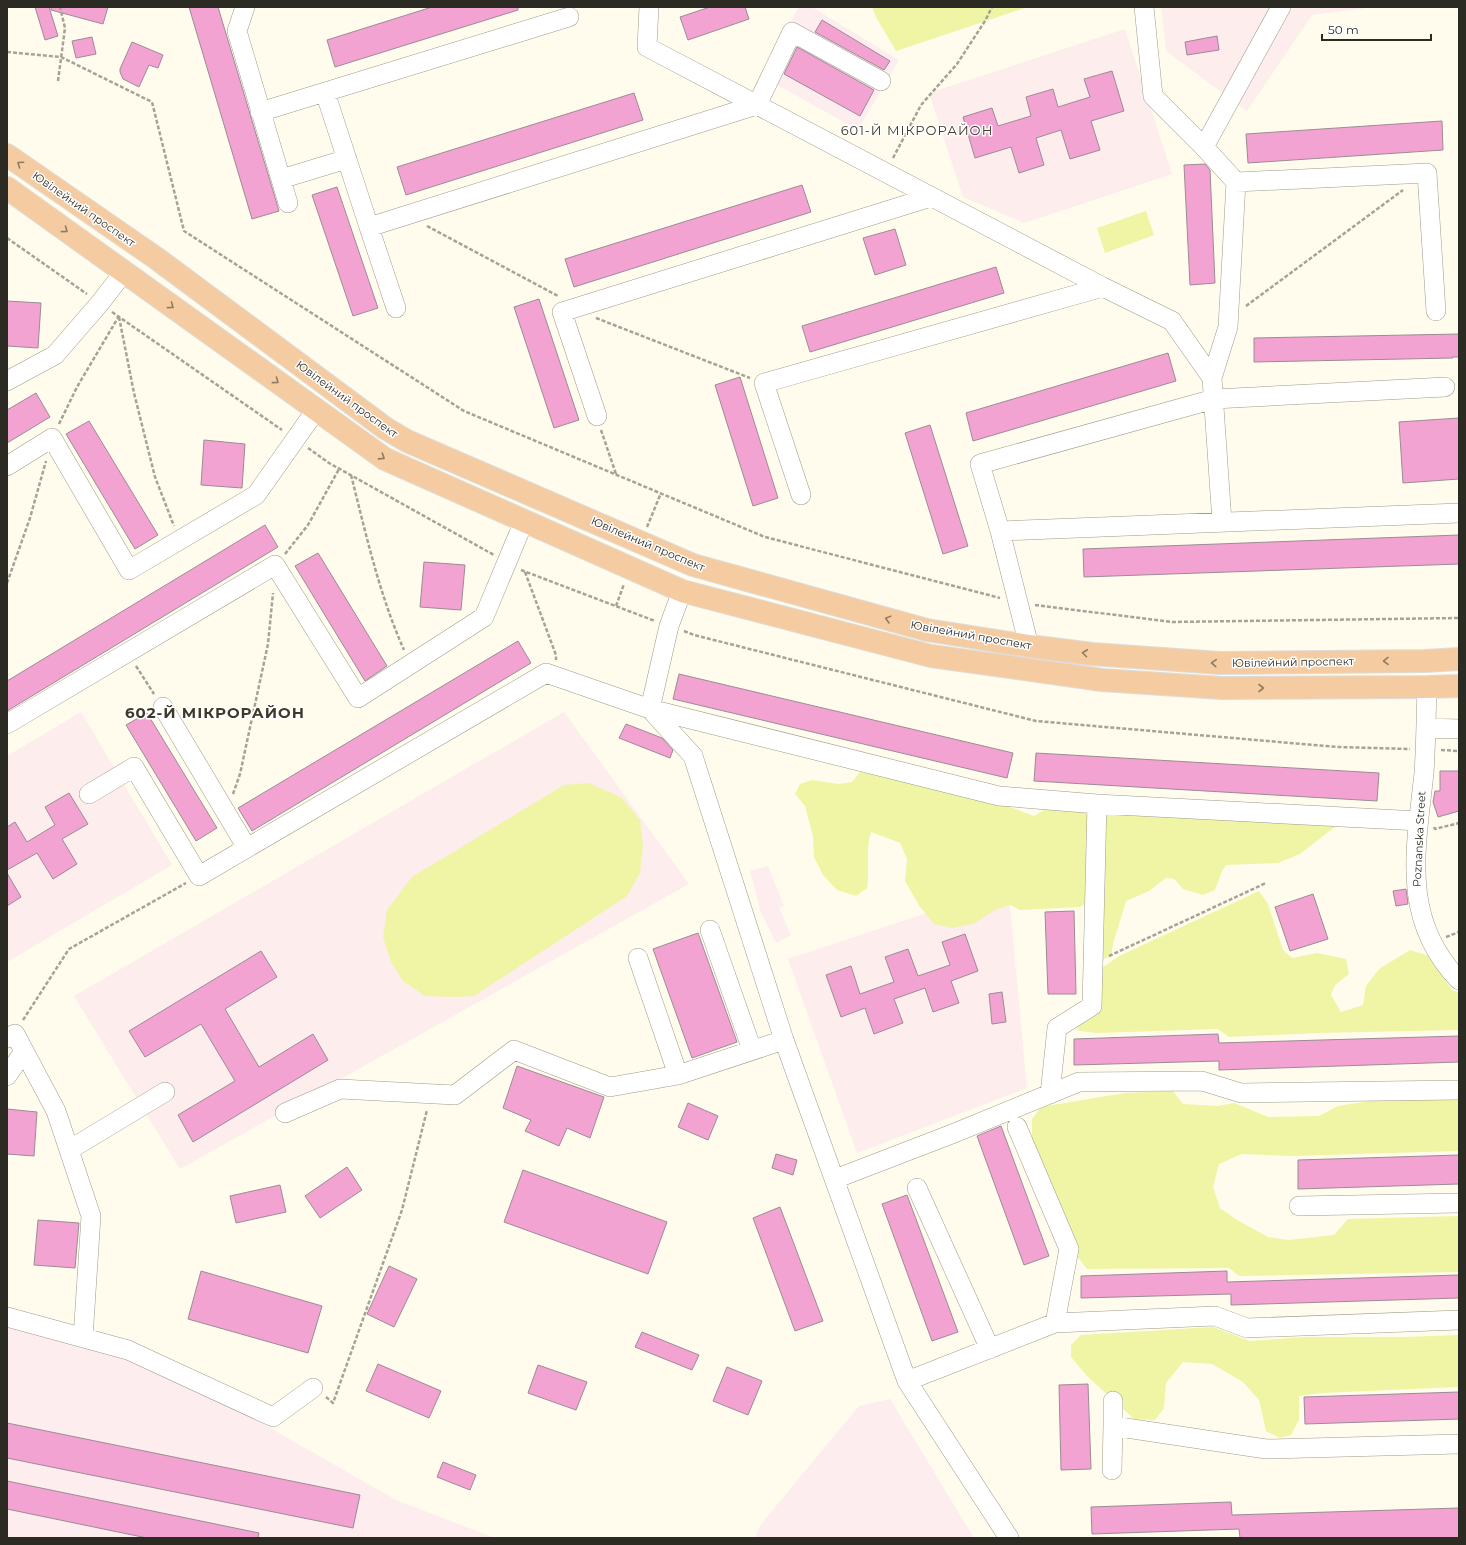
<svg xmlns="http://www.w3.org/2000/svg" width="1466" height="1545" viewBox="0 0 1466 1545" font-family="Montserrat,sans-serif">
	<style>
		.industrial { fill: #fdedef }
		.education { fill: #fdedec }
		.green { fill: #eff5a4 }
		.building { fill: #f3a3d1; stroke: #9c8b94 }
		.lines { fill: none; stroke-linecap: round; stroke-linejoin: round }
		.minor-casing { stroke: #9f9b8a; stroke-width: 20 }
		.major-casing { stroke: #dddddc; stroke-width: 24 }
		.path { stroke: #a5a397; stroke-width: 2.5; stroke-dasharray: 4 2; stroke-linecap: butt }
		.minor { stroke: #fff; stroke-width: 19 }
		.major { stroke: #f5cca1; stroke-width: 22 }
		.oneway { stroke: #907b62 }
		.labels { text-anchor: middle; stroke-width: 3; stroke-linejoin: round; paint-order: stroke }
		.street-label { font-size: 11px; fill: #2b2a23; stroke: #fff }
		.quarter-label { font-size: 13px; letter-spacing: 1px; fill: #3d3a2c; stroke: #fff }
		.district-label { font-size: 15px; font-weight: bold; letter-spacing: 1px; fill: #3d3a2c; stroke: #fff }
	</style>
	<rect width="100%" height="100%" fill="#fffced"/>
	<path class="industrial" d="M799,7H812L899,60L858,130L761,76Z
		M768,866L784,906L779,908L791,935L776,943L760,910L750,871Z
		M7,1325L116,1355L258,1421L396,1500L495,1538H7Z
		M890,1399L974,1538H755L761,1524L859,1406Z"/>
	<path class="education" d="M1161,7H1374L1312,15L1247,111L1166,51Z
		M1125,29L1172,174L1024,223L963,197L929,93Z
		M81,712L172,865L7,962V756Z
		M564,712L689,884L180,1169L74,996Z
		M1008,886L1027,1088L857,1153L788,959Z"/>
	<path class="green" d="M872,7H1028L896,51L877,19Z
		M1146,211L1154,235L1105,253L1097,228Z
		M860,772L997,802L1034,816L1049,807L1093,809L1090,900L1080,907L1020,910L1010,905L995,910L973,924L952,928L934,924L920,907L905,881L907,859L900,843L871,832C865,851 870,869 867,888L856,896L837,890L823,875L814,857L813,836L805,806L795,794L800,784L812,780L839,784L852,782Z
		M589,783L622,798L640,820L643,846L640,873L627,896L474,996L456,997L425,996L403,981L391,962L383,937L387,910L412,877L564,785Z
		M1101,809L1341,822L1300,854L1278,863L1226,865L1222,871L1215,890L1203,895L1183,889L1174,879L1166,878L1149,891L1126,901L1113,944L1111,956L1099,961Z
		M1259,891L1268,904L1283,950L1292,958L1317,953L1346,959L1349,974L1335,985L1331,995L1341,1012L1363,1005L1366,986L1379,969L1410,950L1429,956L1452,990L1459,993V1030L1317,1033L1229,1037L1218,1029L1097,1033L1079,1031L1076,1025L1102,968L1119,956Z
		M1173,1091L1183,1104L1218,1106L1234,1103L1268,1117L1319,1116L1338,1106L1376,1100L1459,1098V1151L1291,1156L1242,1154L1219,1164L1213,1187L1220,1208L1237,1220L1268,1237L1288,1240L1334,1235L1348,1219L1459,1216V1272L1239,1276L1229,1268L1087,1269L1077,1256L1032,1139V1119L1041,1107L1125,1093Z
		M1213,1327L1250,1341L1305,1337H1405L1459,1335V1387L1321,1393L1299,1396V1420L1291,1435L1280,1438L1266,1431L1259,1400L1243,1382L1212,1364L1183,1362L1166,1383L1164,1408L1155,1420L1134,1419L1087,1376L1071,1357V1345L1081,1335Z"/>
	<path class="building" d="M35,7H49L58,36L45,40Z
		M51,7H108L103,24L51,10Z
		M189,7H218L279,211L252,219Z
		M432,7H518V10L335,67L327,40Z
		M710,7H745L749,19L688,40L680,17Z
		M822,20L890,61L884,70L815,32Z
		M1217,36L1219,50L1187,55L1185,42Z
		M92,37L96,54L76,58L72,41Z
		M132,42L163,55L158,68L149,65L139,87L123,79L120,72V69Z
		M797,47L874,90L860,116L784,74Z
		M1112,71L1124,111L1091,121L1100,150L1070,159L1061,130L1036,138L1044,165L1019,173L1011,147L975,158L963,117L992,108L998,126L1031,116L1026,97L1053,89L1058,107L1090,97L1084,79Z
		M634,93L643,120L406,195L397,167Z
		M1442,121L1443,150L1248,163L1246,134Z
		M1205,164L1210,170L1215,283L1190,285L1184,165Z
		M802,185L811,212L574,287L565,259Z
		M337,187L378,308L353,316L312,195Z
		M895,229L906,265L875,275L863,238Z
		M996,267L1004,293L810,352L802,326Z
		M539,299L579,420L554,428L514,307Z
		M7,301L41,303L38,348L7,346Z
		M1459,334V357H1452L1453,358L1254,362V338Z
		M1168,353L1176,381L973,441L966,413Z
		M740,377L778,498L753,506L715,385Z
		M36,393L50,417L7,443V410Z
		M1459,418V479L1403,483L1399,422Z
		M89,421L158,535L135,549L66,434Z
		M930,425L968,546L943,554L905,433Z
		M204,440L245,444L242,488L201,485Z
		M265,525L278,547L7,711V681Z
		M1459,535V564L1084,577L1083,549Z
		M318,553L387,666L365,681L295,566Z
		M424,562L465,565L461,610L420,607Z
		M518,641L531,663L252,831L238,808Z
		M679,674L1013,753L1007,778L673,699Z
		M147,713L217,828L196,841L126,725Z
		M626,724L662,738L673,750L670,758L619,738Z
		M1036,753L1379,773L1377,801L1034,781Z
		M1440,771H1459V811L1438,817L1433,802L1435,791H1440Z
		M69,793L88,824L62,839L77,864L53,879L37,853L7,870V827L15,822L27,842L55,825L45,807Z
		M7,873L21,897L7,906Z
		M1406,889L1408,904L1396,906L1393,891Z
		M1313,894L1328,939L1290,951L1275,907Z
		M1074,911L1076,994H1048L1045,912Z
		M698,933L737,1042L692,1058L653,949Z
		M965,934L978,971L951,981L959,1003L933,1012L925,988L894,999L903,1023L874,1034L865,1008L841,1017L826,975L851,966L860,994L894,982L885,957L908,949L918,976L950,965L942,942Z
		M261,951L277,977L225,1009L259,1067L313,1034L328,1060L193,1142L178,1115L235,1081L201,1024L145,1057L129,1031Z
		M1002,992L1006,1022L992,1024L989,994Z
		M1218,1034L1219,1043L1459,1036V1062L1219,1070V1061L1074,1065V1039Z
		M517,1066L604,1097L590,1138L567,1128L559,1146L525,1131L531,1120L503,1108Z
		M688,1103L718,1116L708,1140L678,1127Z
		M7,1109L37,1112L34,1156L7,1154Z
		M1001,1126L1049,1256L1024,1265L977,1136Z
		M776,1154L797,1160L793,1175L772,1168Z
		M1459,1155V1184L1298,1189V1160Z
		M347,1167L362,1190L320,1218L305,1196Z
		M523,1170L667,1222L648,1274L504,1222Z
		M280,1185L286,1212L236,1223L230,1196Z
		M907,1195L958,1332L932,1341L882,1204Z
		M780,1207L823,1321L795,1331L753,1218Z
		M38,1220L79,1223L75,1268L34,1265Z
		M389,1266L417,1279L394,1327L367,1314Z
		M201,1271L322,1306L308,1353L188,1319Z
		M1227,1271V1282L1459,1275V1298L1231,1305V1294L1081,1298V1276Z
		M642,1332L699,1355L692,1370L635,1347Z
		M378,1364L441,1391L429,1418L366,1391Z
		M538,1365L587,1382L576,1410L528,1393Z
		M727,1367L762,1381L748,1415L713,1401Z
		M1088,1384L1091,1469L1061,1470L1059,1385Z
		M1459,1392V1419L1305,1424L1304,1397Z
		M7,1423L360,1495L353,1528L7,1458Z
		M443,1462L476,1475L470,1490L437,1477Z
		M7,1481L259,1533L258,1538H147L7,1509Z
		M1231,1502L1232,1515L1459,1508V1538H1240L1239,1529L1092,1534L1091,1507Z"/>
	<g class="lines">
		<defs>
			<path id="minor" d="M245,7L237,31L288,203
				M649,7L647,47L1103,287L1172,321L1212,378L1222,522
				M1144,7L1153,96L1204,147L1236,182L1228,327L1212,378
				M325,92L369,227
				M260,112L569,17
				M1204,147L1281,7
				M281,179L347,159
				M1236,182L1427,173L1436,311
				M396,308L369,227L757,105L792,32L881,81
				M7,381L55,355L100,303L124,272
				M597,416L562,312L931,197
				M7,466L52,438L129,570L256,495L316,410
				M801,495L764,383L1103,287
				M1000,531L980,464L1214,399L1445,387
				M682,591L669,626L650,709L693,756L784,1040L907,1381L1009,1538
				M1029,646L1000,531L1459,513
				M1427,687C1426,716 1426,744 1424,773C1416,849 1400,919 1459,980
				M163,707L247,848
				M7,724L275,565L358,698L484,617L524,521
				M1426,728L1459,729
				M89,794L134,767L199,876L546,673L650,709L999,796L1097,804L1419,821
				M710,930L752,1050
				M638,958L678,1075
				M7,1038L15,1034L24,1051L7,1076
				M24,1051L56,1111L91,1216L83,1338
				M1050,1094L1057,1028L1092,1006L1097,804
				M285,1113L340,1089L455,1095L514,1050L610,1087L678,1075L784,1040
				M1017,1127L1069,1249L1055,1323
				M69,1150L165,1092
				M835,1179L952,1134L1079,1082L1202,1081L1241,1093L1459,1090
				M917,1188L990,1349
				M1299,1206L1459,1203
				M7,1317L128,1350L273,1417L313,1388
				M907,1381L1055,1323L1215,1316L1247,1328L1459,1320
				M1113,1401V1426L1266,1449L1459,1444
				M1112,1470L1113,1426"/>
			<path id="major" d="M7,155L156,258L385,428L407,441L693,565L927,630L1029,646L1092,654L1220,663L1425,661L1459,659
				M7,188L385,459L682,591L931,656L1102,680L1222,688L1427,687L1459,686"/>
		</defs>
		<use href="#minor" class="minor-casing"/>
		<use href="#major" class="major-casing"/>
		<path class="path" d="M7,52L61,57L152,102L184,231L464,411L765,537L1000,598
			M58,81L65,28L60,7
			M893,158L921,105L957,64L985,21L992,7
			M427,226L558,296
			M7,238L87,294
			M1246,306L1403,190
			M112,312L282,430
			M119,317L134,393L155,477L174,526
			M596,318L750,378
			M59,424L77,387L119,316
			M601,430L616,474
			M308,448L329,463L494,555
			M351,475C366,534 379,594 404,650
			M647,527L661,493
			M285,554L308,525L339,469
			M521,570L655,621
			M525,572L556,655V660
			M7,583L30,518L46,461
			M1035,605L1172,622L1459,618
			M616,606L624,584
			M684,631L694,635L1036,721L1337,747L1410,749
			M136,666L154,694
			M1441,750L1459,751
			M233,794L240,774L268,644L273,593
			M1434,827L1435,829L1459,823
			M1446,937L1459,932
			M1109,956L1266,883
			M23,1020L69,949L186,883
			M326,1397L333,1403L402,1210L427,1110"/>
		<use href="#minor" class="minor"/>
		<use href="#major" class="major"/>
	</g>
	<defs><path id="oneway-chevron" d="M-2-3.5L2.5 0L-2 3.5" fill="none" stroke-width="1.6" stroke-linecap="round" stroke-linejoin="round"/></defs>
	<g class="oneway">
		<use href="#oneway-chevron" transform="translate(20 164) rotate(-145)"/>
		<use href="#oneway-chevron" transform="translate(65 230) rotate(36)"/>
		<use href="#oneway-chevron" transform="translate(171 306) rotate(36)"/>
		<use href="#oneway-chevron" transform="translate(276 381) rotate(36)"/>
		<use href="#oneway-chevron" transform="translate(382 457) rotate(33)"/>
		<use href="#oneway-chevron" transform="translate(888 619) rotate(-165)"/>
		<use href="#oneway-chevron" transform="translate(1085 653) rotate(-173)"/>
		<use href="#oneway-chevron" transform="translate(1386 661) rotate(179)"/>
		<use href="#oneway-chevron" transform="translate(1214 663) rotate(-176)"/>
		<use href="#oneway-chevron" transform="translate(1261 688)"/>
	</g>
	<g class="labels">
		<g class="street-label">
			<text transform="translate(84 209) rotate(35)" y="4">Ювілейний проспект</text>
			<text transform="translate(347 399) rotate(36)" y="4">Ювілейний проспект</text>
			<text transform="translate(648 544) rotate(23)" y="4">Ювілейний проспект</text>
			<text transform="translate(971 635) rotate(10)" y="4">Ювілейний проспект</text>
			<text transform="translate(1293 662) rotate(-1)" y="4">Ювілейний проспект</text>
			<text transform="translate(1419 839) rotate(-87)" y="4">Poznanska Street</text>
		</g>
		<g class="quarter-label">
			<text x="917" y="135">601-Й МІКРОРАЙОН</text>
		</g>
		<g class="district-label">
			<text x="215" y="718">602-Й МІКРОРАЙОН</text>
		</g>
	</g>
	<rect width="1466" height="1545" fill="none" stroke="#2b2a23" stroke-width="16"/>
	<path d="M1322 34v6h109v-6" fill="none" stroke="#2b2a23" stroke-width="2"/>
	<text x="1328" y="34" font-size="12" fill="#2b2a23" stroke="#ffffff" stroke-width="3" paint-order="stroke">50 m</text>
</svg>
